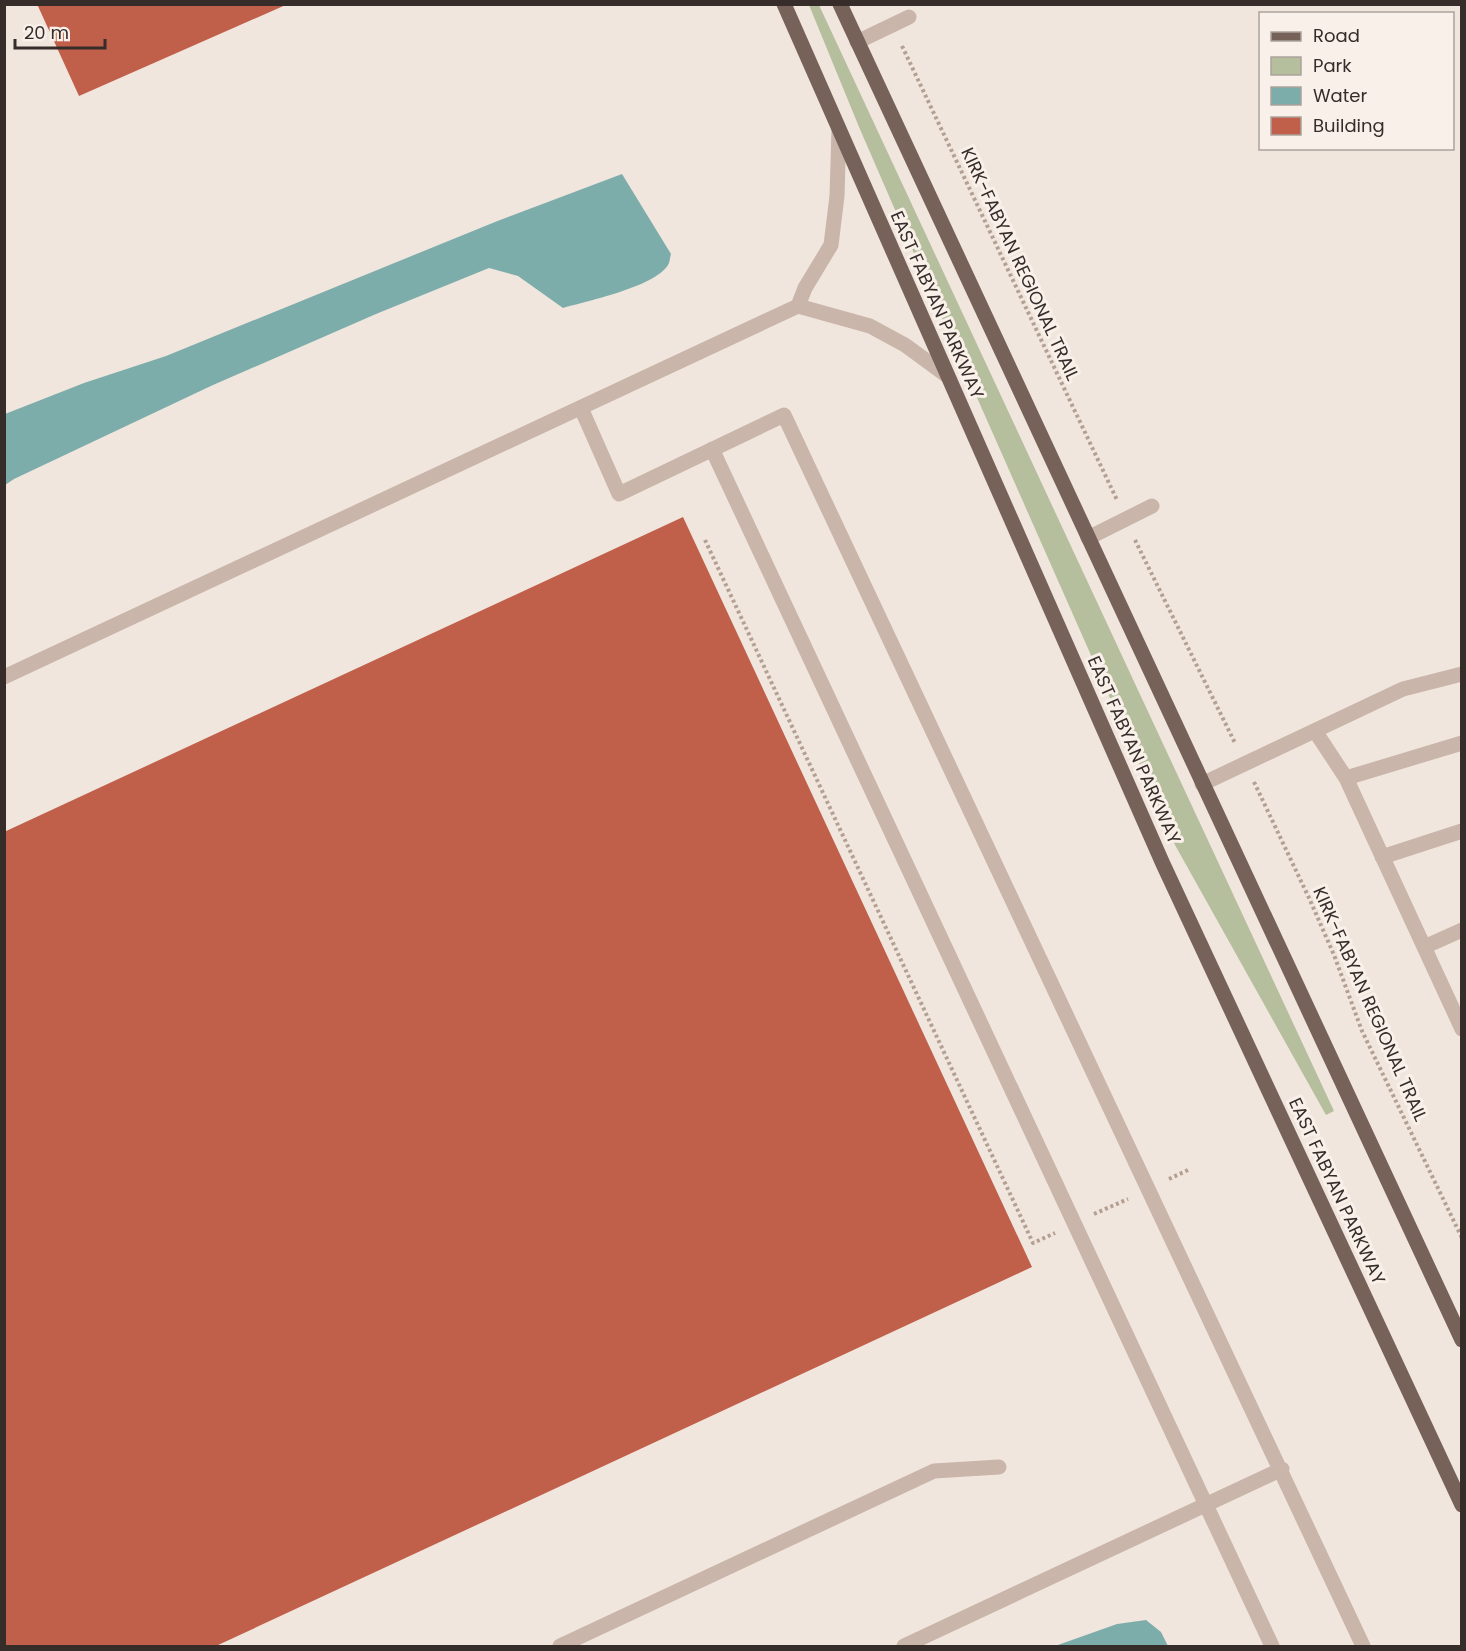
<svg xmlns="http://www.w3.org/2000/svg" width="1466" height="1651" viewBox="0 0 1466 1651" font-family="Poppins,sans-serif">
	<style>
		.green { fill: #b6bf9d }
		.water { fill: #7dadab }
		.building { fill: #c0604b }
		.lines { fill: none; stroke-linecap: round; stroke-linejoin: round }
		.path { stroke: #b49f93; stroke-width: 4; stroke-dasharray: 3 3; stroke-linecap: butt }
		.minor { stroke: #c9b5a9; stroke-width: 15 }
		.major { stroke: #77625a; stroke-width: 15 }
		.labels { text-anchor: middle; stroke-width: 6; stroke-linejoin: round; paint-order: stroke }
		.street-label { font-size: 18px; fill: #362c29; stroke: #f9f0e9 }
	</style>
	<rect width="100%" height="100%" fill="#f1e6dd"/>
	<path class="green" d="M809,5H819L1334,1111L1326,1115L1175,845L955,348L859,127Z"/>
	<path class="water" d="M622,174L671,254C670,257 670,260 669,263C659,286 587,301 563,308L518,276L489,268L376,314L213,385L14,479L5,485V414L84,383L166,356L495,222Z
		M1146,1620L1161,1632L1168,1646H1055L1117,1624Z"/>
	<path class="building" d="M37,4H288L79,96Z
		M683,517L1032,1267L216,1646H4V832Z"/>
	<g class="lines">
		<path class="path" d="M902,46L1117,500
			M705,540L1033,1243L1055,1233
			M1135,540L1235,743
			M1254,782L1309,898L1334,955L1362,1031L1462,1238
			M1169,1179L1188,1170
			M1094,1214L1128,1199"/>
		<path class="minor" d="M857,42L909,17
			M798,306L805,288L831,245L837,196L839,129
			M581,408L619,494L784,415L1363,1646
			M712,449L1272,1646
			M1088,538L1152,506
			M4,677L798,306L870,326L905,345L946,375
			M1315,731L1346,778L1462,1029
			M1346,778L1462,743
			M1202,784L1403,689L1462,674
			M1382,857L1462,831
			M1424,947L1462,930
			M560,1646L934,1471L999,1467
			M904,1646L1282,1469"/>
		<path class="major" d="M784,4L1163,864L1462,1505
			M840,4L1462,1340"/>
	</g>
	<g class="labels">
		<g class="street-label">
			<text transform="translate(1020 264) rotate(65)" y="6">KIRK-FABYAN REGIONAL TRAIL</text>
			<text transform="translate(937 305) rotate(66)" y="6">EAST FABYAN PARKWAY</text>
			<text transform="translate(1134 750) rotate(66)" y="6">EAST FABYAN PARKWAY</text>
			<text transform="translate(1370 1004) rotate(66)" y="6">KIRK-FABYAN REGIONAL TRAIL</text>
			<text transform="translate(1337 1191) rotate(65)" y="6">EAST FABYAN PARKWAY</text>
		</g>
	</g>
	<rect width="1466" height="1651" fill="none" stroke="#362c29" stroke-width="12"/>
	<rect x="1259" y="12" width="195" height="138" fill="#f9f0e9" stroke="#aba29c" stroke-width="1.5"/>
	<rect x="1271" y="32" width="30" height="9" fill="#77625a" stroke="#aba29c" stroke-width="1.5"/>
	<text x="1313" y="42" font-size="18" fill="#362c29">Road</text>
	<rect x="1271" y="57" width="30" height="18" fill="#b6bf9d" stroke="#aba29c" stroke-width="1.5"/>
	<text x="1313" y="72" font-size="18" fill="#362c29">Park</text>
	<rect x="1271" y="87" width="30" height="18" fill="#7dadab" stroke="#aba29c" stroke-width="1.5"/>
	<text x="1313" y="102" font-size="18" fill="#362c29">Water</text>
	<rect x="1271" y="117" width="30" height="18" fill="#c0604b" stroke="#aba29c" stroke-width="1.5"/>
	<text x="1313" y="132" font-size="18" fill="#362c29">Building</text>
	<path d="M15 39v9h90v-9" fill="none" stroke="#362c29" stroke-width="3"/>
	<text x="24" y="39" font-size="18" fill="#362c29" stroke="#f9f0e9" stroke-width="4.5" paint-order="stroke">20 m</text>
</svg>
